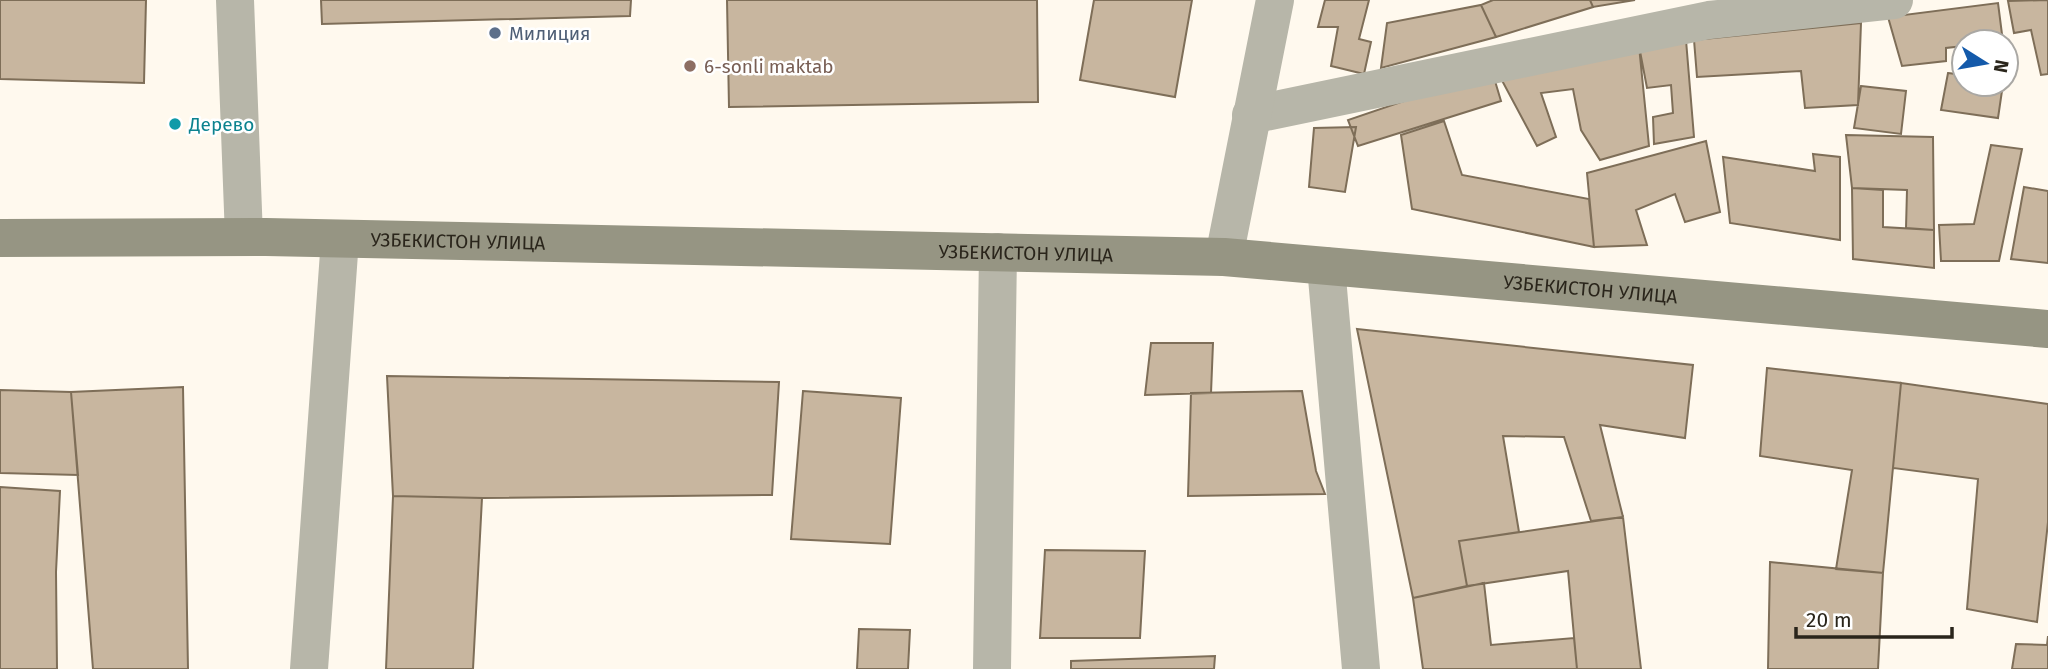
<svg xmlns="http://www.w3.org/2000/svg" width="2048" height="669" viewBox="0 0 2048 669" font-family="'Fira Sans',sans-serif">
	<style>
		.building { fill: #c8b69f; stroke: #7e6e58; stroke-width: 2 }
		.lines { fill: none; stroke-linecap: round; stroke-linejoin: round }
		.minor { stroke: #b7b6a9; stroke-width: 38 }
		.tertiary { stroke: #b7b6a9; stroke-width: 38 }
		.secondary { stroke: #969583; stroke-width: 38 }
		.service-dot { fill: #5c6f8a; stroke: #fff; stroke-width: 2.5 }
		.education-dot { fill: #8d6e63; stroke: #fff; stroke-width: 2.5 }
		.culture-dot { fill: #0f9aa8; stroke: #fff; stroke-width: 2.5 }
		.labels { text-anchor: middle; stroke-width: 5; stroke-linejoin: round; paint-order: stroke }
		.service-label { font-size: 19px; fill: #4e5e75; stroke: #fff; text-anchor: start }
		.education-label { font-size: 19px; fill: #785e54; stroke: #fff; text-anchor: start }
		.culture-label { font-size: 19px; fill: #0d838f; stroke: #fff; text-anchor: start }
		.street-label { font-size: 19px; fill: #2a251b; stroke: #fff }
	</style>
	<rect width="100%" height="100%" fill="#fff9ee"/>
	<path class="building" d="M0,0H146L144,83L0,79Z
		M321,0H631L630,16L322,24Z
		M727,0H1037L1038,102L729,107Z
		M1094,0H1192L1175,97L1080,80Z
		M1325,0H1369L1359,39L1371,42L1364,74L1331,66L1338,27H1318Z
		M1493,0H1590L1593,7L1496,37L1481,5Z
		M1590,0H1635L1593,7Z
		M2048,0V74L2041,75L2031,30L2014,33L2008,1Z
		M1998,3L2003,42H1964V46L1946,48V61L1902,66L1888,17Z
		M1481,5L1496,37L1381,68L1387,23Z
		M1861,23L1858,105L1805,108L1801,71L1697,77L1694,40Z
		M1686,40L1694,137L1654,144L1653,117L1673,113L1671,85L1647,88L1639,46Z
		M1639,46L1649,146L1600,160L1581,130L1573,89L1541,93L1556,137L1537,146L1498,73Z
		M1492,71L1501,101L1358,146L1348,120Z
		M1948,73L1964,75V84H2003L1998,118L1941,110Z
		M1861,86L1906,91L1901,134L1854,128Z
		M1444,121L1462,175L1589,199L1594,247L1412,209L1401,135Z
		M1356,127L1345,192L1309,187L1314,128Z
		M1846,135L1933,137L1934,230L1906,228L1907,190L1852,188Z
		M1706,141L1720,212L1685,222L1675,194L1636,210L1647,245L1594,247L1587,173Z
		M1991,145L2022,149L1999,261H1941L1939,225L1974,224Z
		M1813,154L1840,157V240L1730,223L1723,157L1815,171Z
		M2024,187L2048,191V263L2011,259Z
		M1852,188L1883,190V227L1934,230V268L1853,259Z
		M1357,329L1693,365L1685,438L1600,425L1623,517L1591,521L1564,437L1503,436L1519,532L1459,541L1467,586L1413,598Z
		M1151,343H1213L1211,393L1145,395Z
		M1767,368L1901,383L1883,573L1836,569L1852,470L1760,456Z
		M387,376L779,382L772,495L482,498L393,496Z
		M1901,383L2048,404V522L2037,622L1967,609L1978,479L1893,468Z
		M183,387L188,669H93L71,392Z
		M0,390L71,392L78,475L0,473Z
		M803,391L901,398L890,544L791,539Z
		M1302,391L1316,471L1325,494L1188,496L1191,393Z
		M0,487L60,491L56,572L57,669H0Z
		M393,496L482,498L473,669H386Z
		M1623,517L1641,669H1577L1568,571L1467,586L1459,541Z
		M1045,550L1145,551L1140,638H1040Z
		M1770,562L1883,573L1878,669H1768Z
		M1484,583L1491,645L1574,638L1577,669H1423L1413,598Z
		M859,629L910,630L908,669H857Z
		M2048,636V669H2012L2016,644L2047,645Z
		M1215,656L1214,669H1071V661Z"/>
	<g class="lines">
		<path class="minor" d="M235,0L244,237
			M1251,115L1709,20L1894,0
			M1326,266L1361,669
			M309,669L340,239
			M992,669L998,252"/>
		<path class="tertiary" d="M1224,257L1275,0"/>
		<path class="secondary" id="s1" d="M0,238L266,237L1224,257L2048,329"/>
	</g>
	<circle class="service-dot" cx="495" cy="33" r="7"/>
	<circle class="education-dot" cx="690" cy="66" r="7"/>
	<circle class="culture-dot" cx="175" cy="124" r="7"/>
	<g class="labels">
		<g class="service-label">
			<text x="509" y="40">Милиция</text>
		</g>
		<g class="education-label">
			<text x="704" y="73">6-sonli maktab</text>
		</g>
		<g class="culture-label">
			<text x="189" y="131">Дерево</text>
		</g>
		<g class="street-label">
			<text dy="7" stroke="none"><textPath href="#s1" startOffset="458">УЗБЕКИСТОН УЛИЦА</textPath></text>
			<text dy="7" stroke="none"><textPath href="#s1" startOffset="1026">УЗБЕКИСТОН УЛИЦА</textPath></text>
			<text dy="7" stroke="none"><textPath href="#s1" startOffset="1592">УЗБЕКИСТОН УЛИЦА</textPath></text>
		</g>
	</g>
	<g transform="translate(1985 63) rotate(101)"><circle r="33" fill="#ffffff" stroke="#aaa8a4" stroke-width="2"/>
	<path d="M0-5L12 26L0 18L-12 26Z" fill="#145aaa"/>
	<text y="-10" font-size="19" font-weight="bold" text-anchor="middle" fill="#2a251b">N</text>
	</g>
	<path d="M1796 627v10h156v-10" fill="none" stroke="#2a251b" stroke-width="3.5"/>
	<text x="1806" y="627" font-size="21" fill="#2a251b" stroke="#ffffff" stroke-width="5" paint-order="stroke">20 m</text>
</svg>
